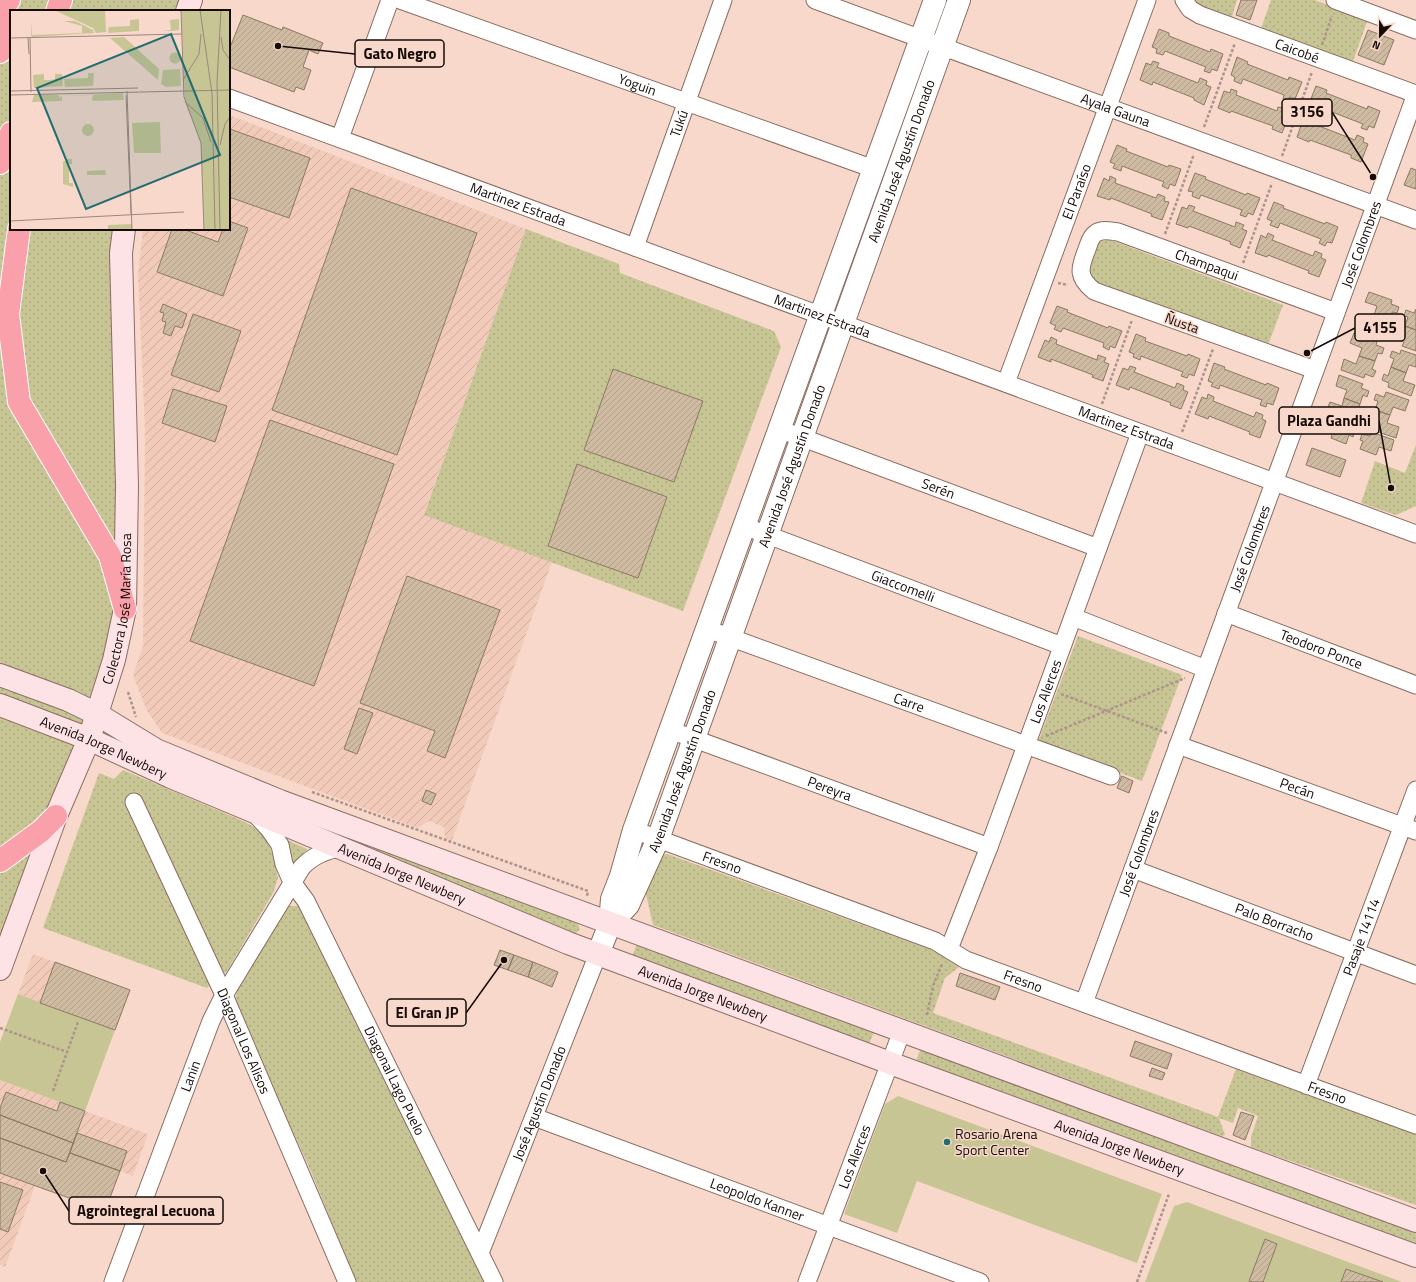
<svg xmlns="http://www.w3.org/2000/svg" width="1416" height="1282" viewBox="0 0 1416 1282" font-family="'Titillium Web',sans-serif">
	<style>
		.industrial { fill: url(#industrial-furrows) }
		.grass { fill: url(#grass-dots) }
		.pitch { fill: #c8c595 }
		.building { fill: url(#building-hatch); stroke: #8b7962 }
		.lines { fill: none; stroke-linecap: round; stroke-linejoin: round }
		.minor-casing { stroke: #8a6d62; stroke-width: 19 }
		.tertiary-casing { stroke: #8a6d62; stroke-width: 24 }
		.secondary-casing { stroke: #8a6d62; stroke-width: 24 }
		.motorway-casing { stroke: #fff; stroke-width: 24 }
		.path { stroke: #ad948a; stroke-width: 2.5; stroke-dasharray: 3 2; stroke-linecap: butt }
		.minor { stroke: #fff; stroke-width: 17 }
		.tertiary { stroke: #fff; stroke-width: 22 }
		.secondary { stroke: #fde2e6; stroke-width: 22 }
		.motorway { stroke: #f9a0aa; stroke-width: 22 }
		.poi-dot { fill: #226d6f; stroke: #f8d8cb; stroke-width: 1.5 }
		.labels { text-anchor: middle; stroke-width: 3; stroke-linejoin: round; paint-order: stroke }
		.street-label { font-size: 14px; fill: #150b07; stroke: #f8d8cb }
		.poi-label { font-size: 14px; fill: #150b07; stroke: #f8d8cb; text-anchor: start }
		.inset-road { fill: none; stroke: #9d867d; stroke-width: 1 }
		.view { fill: #226d6f; fill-opacity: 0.15; stroke: #226d6f; stroke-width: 2 }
		.inset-edge { fill: none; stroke: #150b07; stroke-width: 2 }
		.leader { fill: none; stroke: #150b07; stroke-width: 1.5 }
		.callout-dot { fill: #150b07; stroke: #f8d8cb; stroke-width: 1.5 }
		.callout { fill: #f8d8cb; stroke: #150b07; stroke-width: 1.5 }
		.callout-label { font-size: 15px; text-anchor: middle; font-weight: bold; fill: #150b07 }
	</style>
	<defs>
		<pattern id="industrial-furrows" width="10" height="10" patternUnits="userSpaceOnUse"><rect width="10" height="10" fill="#f2caba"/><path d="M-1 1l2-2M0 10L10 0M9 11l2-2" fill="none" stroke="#cfac9e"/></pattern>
		<pattern id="grass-dots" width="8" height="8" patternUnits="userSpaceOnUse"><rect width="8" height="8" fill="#c8c595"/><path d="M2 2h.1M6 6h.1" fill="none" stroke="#aba87f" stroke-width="1.8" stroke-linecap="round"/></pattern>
		<pattern id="building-hatch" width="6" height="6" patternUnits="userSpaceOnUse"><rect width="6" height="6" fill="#cfbba2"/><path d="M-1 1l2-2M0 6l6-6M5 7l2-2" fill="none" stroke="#b19f8a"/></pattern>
	</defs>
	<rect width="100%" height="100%" fill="#f8d8cb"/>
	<path class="industrial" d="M229,115L526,229L424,514L552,562L452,840L445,838L444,827L429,821L418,828L162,733L146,709L133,675L143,646L145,429L138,275L143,229H229Z
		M33,954L130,990L115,1030L18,994Z
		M0,1080L148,1134L133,1176L70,1153L66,1162L0,1138Z
		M0,1173L35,1186L5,1267L0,1265Z"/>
	<path class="grass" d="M0,0H191L187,11H11V229H124L125,609L0,969Z
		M1190,0H1237L1231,20L1196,7Z
		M1271,0H1314L1368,19L1352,64L1260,31Z
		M526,229L619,264L620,273L774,331L781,347L683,611L424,515Z
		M1111,240L1283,305L1268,345L1098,283L1091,277L1088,268L1095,246L1102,241Z
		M1416,445V506L1396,515L1361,503L1375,461L1405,473Z
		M1078,636L1182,675L1142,781L1038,742Z
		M123,770L243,821L259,830L267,841L275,860L278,878L273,893L227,971L207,988L43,928L99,773L114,779Z
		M237,796L577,922L580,929L575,934L568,932Z
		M285,840H287L307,849L294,865Z
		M667,854L935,951L959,967L945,978L933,1013L1218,1117L1236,1069L1416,1133V1205L1251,1147V1137L1258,1116L1238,1108L1233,1123L1219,1118L1225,1135L1221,1136L653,925L646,894L660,856Z
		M286,906H299L486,1282H356L310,1169L236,1008V995L238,983Z
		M637,943L874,1032L869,1044L632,957Z
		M921,1048L1416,1229V1245L916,1061Z"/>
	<path class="pitch" d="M18,994L115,1030L85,1111L0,1080V1042Z
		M898,1096L1162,1194L1137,1263L917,1181L897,1233L844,1214L885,1104Z
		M1187,1202L1402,1282H1145L1174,1206Z"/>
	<path class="building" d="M1241,0H1257L1250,20L1236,15Z
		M243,15L282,30L283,27L323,43L318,54L309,50L303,67L311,70L304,90L296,87L294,92L229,67V50Z
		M1159,29L1169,33V36L1210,52L1211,49L1223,54L1217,71L1212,69L1210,73L1204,71L1206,67L1165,51L1163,55L1156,53L1157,49L1152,47Z
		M1368,30L1394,40L1384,65L1358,55Z
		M1237,57L1248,62L1247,64L1288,80L1289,77L1302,82L1295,99L1290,97L1289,101L1283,99L1284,95L1243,79L1241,84L1234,81L1235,77L1231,75Z
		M1153,61L1159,63L1157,67L1198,83L1200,78L1207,81L1206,85L1211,87L1204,105L1194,100V98L1153,82L1152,85L1140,80L1146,63L1151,65Z
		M1316,86L1327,90L1326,93L1367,109L1368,106L1380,111L1374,128L1369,126L1367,130L1361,128L1363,124L1322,108L1320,112L1313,110L1314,106L1309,104Z
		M1231,89L1237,91L1236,95L1277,111L1278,107L1286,109L1284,113L1289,115L1282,133L1272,129L1273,126L1231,111L1230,113L1218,108L1224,91L1230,93Z
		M1310,118L1316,120L1314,124L1355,140L1357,135L1364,138L1363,142L1368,144L1361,162L1351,158V155L1310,140L1309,142L1297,137L1303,120L1308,122Z
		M230,129L310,158L289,218L229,197Z
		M1117,145L1127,149L1126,151L1168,167L1169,165L1181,169L1175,186L1170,184L1168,189L1162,186L1164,182L1122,166L1121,171L1113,168L1115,164L1110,162Z
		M1411,168L1416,170V189L1404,185Z
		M1195,173L1206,177L1205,179L1246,195L1247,193L1260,198L1253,215L1248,213L1246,217L1240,215L1242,210L1201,195L1199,199L1192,196L1193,192L1188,191Z
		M1110,176L1116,179L1115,183L1156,198L1158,194L1165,197L1164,201L1169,202L1162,220L1151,216L1152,214L1111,198L1110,200L1097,196L1104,178L1109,181Z
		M351,188L477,233L397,455L272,410Z
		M1274,202L1284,206L1283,208L1325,224L1326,222L1338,227L1332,243L1327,242L1325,246L1319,243L1321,239L1280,223L1278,228L1270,225L1272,221L1267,219Z
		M1189,205L1195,207L1193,211L1235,227L1236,222L1244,225L1242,229L1247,231L1240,248L1230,244L1231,242L1189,226L1188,228L1176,224L1182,207L1187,209Z
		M229,221L248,228L223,296L157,272L172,229H183L218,242L223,229H229Z
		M1268,233L1274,236L1272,240L1313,256L1315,251L1322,254L1321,258L1326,260L1319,277L1308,273L1309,271L1268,255L1267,257L1255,253L1261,235L1266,238Z
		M1369,292L1392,300L1391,304L1399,307L1397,313L1393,312L1390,320L1374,315L1377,306L1365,302Z
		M163,304L187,314L182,328L175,326L171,336L163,333L166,322L162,321L164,313L160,312Z
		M1057,306L1068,310L1067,312L1108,328L1109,326L1122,331L1115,348L1110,346L1109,350L1103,347L1104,343L1063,328L1061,332L1054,329L1056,326L1050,323Z
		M1416,309V330L1405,326L1408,317L1404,316L1406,310L1414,313Z
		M193,314L241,331L219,392L171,375Z
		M1405,326L1416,330V351L1402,346L1404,342L1396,339L1398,333L1402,334Z
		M1354,333L1377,341L1376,345L1384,348L1382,354L1378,353L1375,361L1359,356L1362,348L1350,343Z
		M1136,334L1146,338L1145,341L1187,356L1188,354L1200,359L1194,376L1189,374L1187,378L1181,376L1183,372L1141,356L1140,360L1133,357L1134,354L1129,352Z
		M1051,337L1057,340L1056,344L1097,360L1098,355L1106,358L1104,362L1109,364L1103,381L1092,377L1093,375L1051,359V362L1038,357L1045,340L1049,342Z
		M1401,350L1416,355V367L1409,365L1406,373L1391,367L1394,359L1390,357L1392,351L1400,354Z
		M1359,356L1375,361L1372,369L1376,371L1373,377L1365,374L1364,378L1341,370L1344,359L1356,364Z
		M1214,363L1225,367L1224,369L1266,385L1267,383L1279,388L1273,405L1267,403L1266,407L1260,405L1262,400L1220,385L1219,389L1211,386L1213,383L1208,381Z
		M1130,366L1136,368L1134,372L1175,388L1177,383L1184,386L1183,390L1188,392L1181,409L1170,405L1171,403L1130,387L1129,390L1116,385L1123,368L1128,370Z
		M1391,367L1406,373L1403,381L1415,385L1411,396L1388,387L1389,383L1382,380L1384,374L1388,376Z
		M613,369L703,401L674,482L584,450Z
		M1339,375L1363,384L1361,388L1369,391L1367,397L1363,395L1360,404L1344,398L1347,390L1336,386Z
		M173,389L227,406L215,442L162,423Z
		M1386,392L1409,400L1405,411L1393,407L1390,415L1375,410L1378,401L1374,400L1376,394L1384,397Z
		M1208,394L1214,397L1213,401L1254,417L1256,412L1263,415L1262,419L1266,421L1260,438L1249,434L1250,432L1209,416L1208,419L1195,414L1202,397L1207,399Z
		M1344,398L1360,404L1357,412L1361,413L1359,420L1351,417L1349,421L1326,412L1330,402L1342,406Z
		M1375,410L1390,415L1387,423L1399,427L1396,438L1372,430L1374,425L1366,422L1368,417L1372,418Z
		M1325,415L1348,424L1347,428L1355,431L1353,437L1349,435L1346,444L1331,438L1333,430L1321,426Z
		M270,420L394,464L314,686L190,641Z
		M1371,432L1394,440L1391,451L1379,447L1376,455L1360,449L1363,441L1360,440L1362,434L1370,436Z
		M1312,448L1346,460L1340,477L1306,465Z
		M577,464L667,497L638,578L548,546Z
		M407,576L500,610L445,758L427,751L435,731L360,703Z
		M359,708L373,713L357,754L344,749Z
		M1122,776L1133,781L1129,793L1117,788Z
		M426,790L436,794L431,805L422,801Z
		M500,950L514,955L508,970L494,965Z
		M514,955L533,962L528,977L508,970Z
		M55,962L130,990L115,1030L40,1003Z
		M533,962L558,972L552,987L528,977Z
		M960,973L1000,987L995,1000L956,986Z
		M1135,1041L1172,1054L1167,1069L1130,1056Z
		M1152,1068L1165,1073L1162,1080L1149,1076Z
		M6,1092L57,1111L60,1102L85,1111L73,1143L0,1115V1108Z
		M1241,1112L1254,1116L1245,1140L1233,1135Z
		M0,1115L73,1143L66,1162L0,1138Z
		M77,1133L127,1151L120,1171L70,1153Z
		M0,1138L66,1162L70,1153L120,1171L105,1211L0,1173Z
		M0,1182L23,1190L8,1232L0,1229Z
		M1265,1239L1277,1244L1263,1282H1252L1249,1281Z
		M1346,1269L1383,1282H1341Z"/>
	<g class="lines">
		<defs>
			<g id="minor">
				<path id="s1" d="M400,0L874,169"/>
				<path id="s2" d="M815,0L1416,220"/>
				<path id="s3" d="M1184,0L1190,9L1200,15L1416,94"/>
				<path d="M1335,0L1416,30"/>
				<path id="s4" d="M229,98L1416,534"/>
				<path d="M340,138L390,0"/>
				<path id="s5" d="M635,247L723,0"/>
				<path id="s6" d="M1315,370L1094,291C1077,277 1079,269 1087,249C1089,244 1090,237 1096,233C1103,229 1110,231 1118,232L1336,312"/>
				<path id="s7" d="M1006,383L1147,0"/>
				<path id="s8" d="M779,429L1098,548"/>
				<path id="s9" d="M744,526L1062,646"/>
				<path id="s10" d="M1226,613L1416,685"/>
				<path d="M1073,617L1206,669"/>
				<path id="s11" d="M707,629L1111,776"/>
				<path id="s12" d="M670,730L989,847"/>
				<path id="s13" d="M1178,745L1416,831"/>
				<path id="s14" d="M134,802L224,995L347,1282"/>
				<path id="s15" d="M255,814L269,829L280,845L284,864L292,882L306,901L494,1282"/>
				<path id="s16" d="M634,830L935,941L966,960L1416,1125"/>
				<path id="s17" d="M1133,869L1416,975"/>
				<path id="s18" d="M949,949L989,847L1140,433"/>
				<path id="s19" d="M1084,1003L1416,94"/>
				<path id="s20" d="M1306,1085L1416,790"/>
				<path id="s21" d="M534,1117L980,1282"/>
				<path id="s22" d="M480,1253L598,954"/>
				<path id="s23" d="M113,1282L211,1021L224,995L302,867C314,855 325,851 342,847"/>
				<path id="s24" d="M807,1282L902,1031"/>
			</g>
			<g id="tertiary">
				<path id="s25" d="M610,924L628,905L658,839L959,0"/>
				<path d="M598,954L610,924L612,899L621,876L634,830L935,0"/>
			</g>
			<g id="secondary">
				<path d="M187,11L191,0"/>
				<path d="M0,675L68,700L97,714L156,750L280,801L1416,1221"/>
				<path id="s26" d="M0,705L89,739L171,777L568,943L890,1063L1416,1256"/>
				<path id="s27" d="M0,969L56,816L89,739L114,660L125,609L127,485L121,253L124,229"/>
			</g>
			<path id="motorway" d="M57,11L61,0
				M0,13L9,0
				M0,52L11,22
				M0,163L11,133
				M19,229L8,314L19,402L110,556L125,609
				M0,861L41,831L56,816"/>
		</defs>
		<use href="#minor" class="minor-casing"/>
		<use href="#tertiary" class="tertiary-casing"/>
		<use href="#secondary" class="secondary-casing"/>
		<use href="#motorway" class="motorway-casing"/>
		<path class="path" d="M1322,45L1332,16
			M1204,127L1235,43
			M1282,156L1312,72
			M1165,234L1194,154
			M1243,263L1272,183
			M1058,283L1068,285
			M1102,404L1132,320
			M1182,432L1213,349
			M128,692L136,717
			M1061,694L1167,733
			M1046,736L1185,678
			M312,792L588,891L587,896
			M927,1015L933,986L942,964
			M0,1028L67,1052
			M53,1091L78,1022
			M1137,1282L1169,1194"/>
		<use href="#minor" class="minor"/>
		<use href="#tertiary" class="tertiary"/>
		<use href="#secondary" class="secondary"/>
		<use href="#motorway" class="motorway"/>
	</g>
	<circle class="poi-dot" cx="947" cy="1142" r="4"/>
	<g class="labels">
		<g class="street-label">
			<text dy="5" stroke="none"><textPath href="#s3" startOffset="126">Caicobé</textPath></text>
			<text dy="5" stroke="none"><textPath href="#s1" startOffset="252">Yoguin</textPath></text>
			<text dy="5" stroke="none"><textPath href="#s2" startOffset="320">Ayala Gauna</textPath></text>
			<text dy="5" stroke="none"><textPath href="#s5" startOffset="131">Tukú</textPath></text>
			<text dy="5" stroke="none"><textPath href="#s25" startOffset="819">Avenida José Agustín Donado</textPath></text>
			<text dy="5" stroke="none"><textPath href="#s7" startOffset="204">El Paraíso</textPath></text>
			<text dy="5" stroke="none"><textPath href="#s4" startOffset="308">Martinez Estrada</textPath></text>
			<text dy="5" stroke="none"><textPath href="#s19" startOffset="808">José Colombres</textPath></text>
			<text dy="5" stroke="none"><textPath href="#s6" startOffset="418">Champaqui</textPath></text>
			<text dy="5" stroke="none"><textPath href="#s4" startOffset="632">Martinez Estrada</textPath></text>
			<text transform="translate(1182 323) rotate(20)" y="5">Ñusta</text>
			<text dy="5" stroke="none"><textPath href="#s4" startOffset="956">Martinez Estrada</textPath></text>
			<text dy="5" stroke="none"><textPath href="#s25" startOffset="495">Avenida José Agustín Donado</textPath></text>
			<text dy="5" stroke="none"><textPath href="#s8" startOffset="170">Serén</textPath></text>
			<text dy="5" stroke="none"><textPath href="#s19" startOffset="484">José Colombres</textPath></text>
			<text dy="5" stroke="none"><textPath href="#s9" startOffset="170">Giaccomelli</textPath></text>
			<text dy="5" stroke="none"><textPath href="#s27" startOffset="381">Colectora José María Rosa</textPath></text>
			<text dy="5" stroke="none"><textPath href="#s10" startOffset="102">Teodoro Ponce</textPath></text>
			<text dy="5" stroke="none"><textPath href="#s18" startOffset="275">Los Alerces</textPath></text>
			<text dy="5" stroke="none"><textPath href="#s11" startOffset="215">Carre</textPath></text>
			<text dy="5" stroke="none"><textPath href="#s26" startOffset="112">Avenida Jorge Newbery</textPath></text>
			<text dy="5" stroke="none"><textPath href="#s25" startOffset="171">Avenida José Agustín Donado</textPath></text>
			<text dy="5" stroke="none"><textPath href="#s12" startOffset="170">Pereyra</textPath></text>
			<text dy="5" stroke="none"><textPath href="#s13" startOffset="127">Pecán</textPath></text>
			<text dy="5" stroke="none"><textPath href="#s19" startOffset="160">José Colombres</textPath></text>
			<text dy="5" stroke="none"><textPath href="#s16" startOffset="94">Fresno</textPath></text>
			<text dy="5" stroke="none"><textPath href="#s26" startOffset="436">Avenida Jorge Newbery</textPath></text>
			<text dy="5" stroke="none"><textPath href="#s17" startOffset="151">Palo Borracho</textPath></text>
			<text dy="5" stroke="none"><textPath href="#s20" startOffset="158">Pasaje 14114</textPath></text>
			<text dy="5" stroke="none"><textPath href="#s16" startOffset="418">Fresno</textPath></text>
			<text dy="5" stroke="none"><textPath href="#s26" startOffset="760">Avenida Jorge Newbery</textPath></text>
			<text dy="5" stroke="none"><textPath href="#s14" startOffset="263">Diagonal Los Alisos</textPath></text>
			<text dy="5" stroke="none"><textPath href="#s23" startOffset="220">Lanin</textPath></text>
			<text dy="5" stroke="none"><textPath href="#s15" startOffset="303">Diagonal Lago Puelo</textPath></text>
			<text dy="5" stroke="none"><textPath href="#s16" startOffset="742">Fresno</textPath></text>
			<text dy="5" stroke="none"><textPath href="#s22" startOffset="161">José Agustín Donado</textPath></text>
			<text dy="5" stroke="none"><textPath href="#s26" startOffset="1204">Avenida Jorge Newbery</textPath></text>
			<text dy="5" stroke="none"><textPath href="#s24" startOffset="134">Los Alerces</textPath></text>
			<text dy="5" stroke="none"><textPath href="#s21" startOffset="238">Leopoldo Kanner</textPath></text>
		</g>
		<g class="poi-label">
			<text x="955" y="1139">Rosario Arena<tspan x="955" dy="16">Sport Center</tspan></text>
		</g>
	</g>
	<g transform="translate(10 10)">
		<rect width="220" height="220" fill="#f8d8cb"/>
		<path d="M44,0H95L96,22L86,23L83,18ZM171,0H220V220H194L191,133L175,92ZM129,9V21L98,23L99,17L120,16V10ZM169,9V20H161L170,21H150L161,20L160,10ZM54,11H65L83,20L84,23L22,27L21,25V13L22,25L72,23V16ZM114,27L149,59L148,70L100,28ZM170,59L171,76L156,77L151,74L153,60ZM113,83L114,90L85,91L82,90L83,85L52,86V91L22,92L24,85H48L50,88L51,86ZM150,112L151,143H124L122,113ZM72 120a6 6 0 1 1 12 0a6 6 0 1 1-12 0ZM58,149H62V154H59V173H63V177L53,174V152ZM95,160L96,165H77V161ZM122,214V220H98V215Z" fill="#c8c595"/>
		<path d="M159.5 48a5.5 5.5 0 1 1 11 0a5.5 5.5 0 1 1-11 0ZM78,63H84L83,76L55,77L54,69L78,68ZM34,64V70H40L45,69V64H52L53,76L24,78L23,65Z" fill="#c8c595"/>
		<path class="inset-road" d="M171,0L174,87L191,133L194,220M190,0L202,83L205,220M211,27L213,40L220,50M0,28L172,24M18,28L19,44M20,28L21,82M173,70L189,44L191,24M0,81L128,78M117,81L122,220M0,85L220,80M116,85L121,204M175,92L193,108L201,132M220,127V191M210,135L215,114L220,107M0,211L174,202M210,220L207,72L211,0"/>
		<path class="view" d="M161,24L210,145L76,199L27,78Z"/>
		<rect width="220" height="220" class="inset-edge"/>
	</g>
	<path class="leader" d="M278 46L355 54M1373 177L1332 112M1307 353L1355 328M1391 488L1379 421M504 960L466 1013M43 1171L69 1211"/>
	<g class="callout-dot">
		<circle cx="278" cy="46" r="4"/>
		<circle cx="1373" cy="177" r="4"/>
		<circle cx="1307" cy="353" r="4"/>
		<circle cx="1391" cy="488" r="4"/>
		<circle cx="504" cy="960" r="4"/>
		<circle cx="43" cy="1171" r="4"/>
	</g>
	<g class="callout">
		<rect x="355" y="40" width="89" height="27" rx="4"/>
		<rect x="1282" y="99" width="50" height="27" rx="4"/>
		<rect x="1355" y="314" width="50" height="27" rx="4"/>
		<rect x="1279" y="407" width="100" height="27" rx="4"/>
		<rect x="387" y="999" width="79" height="27" rx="4"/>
		<rect x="69" y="1197" width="154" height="27" rx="4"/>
	</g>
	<g class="callout-label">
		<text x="400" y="59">Gato Negro</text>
		<text x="1307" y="117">3156</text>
		<text x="1380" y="333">4155</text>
		<text x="1329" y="426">Plaza Gandhi</text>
		<text x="427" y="1018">El Gran JP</text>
		<text x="146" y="1216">Agrointegral Lecuona</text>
	</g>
	<g transform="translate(1380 36) rotate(202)" stroke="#f8d8cb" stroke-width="3" paint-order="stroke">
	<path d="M0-3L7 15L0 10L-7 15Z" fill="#150b07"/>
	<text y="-6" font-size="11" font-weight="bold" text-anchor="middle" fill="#150b07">N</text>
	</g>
</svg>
